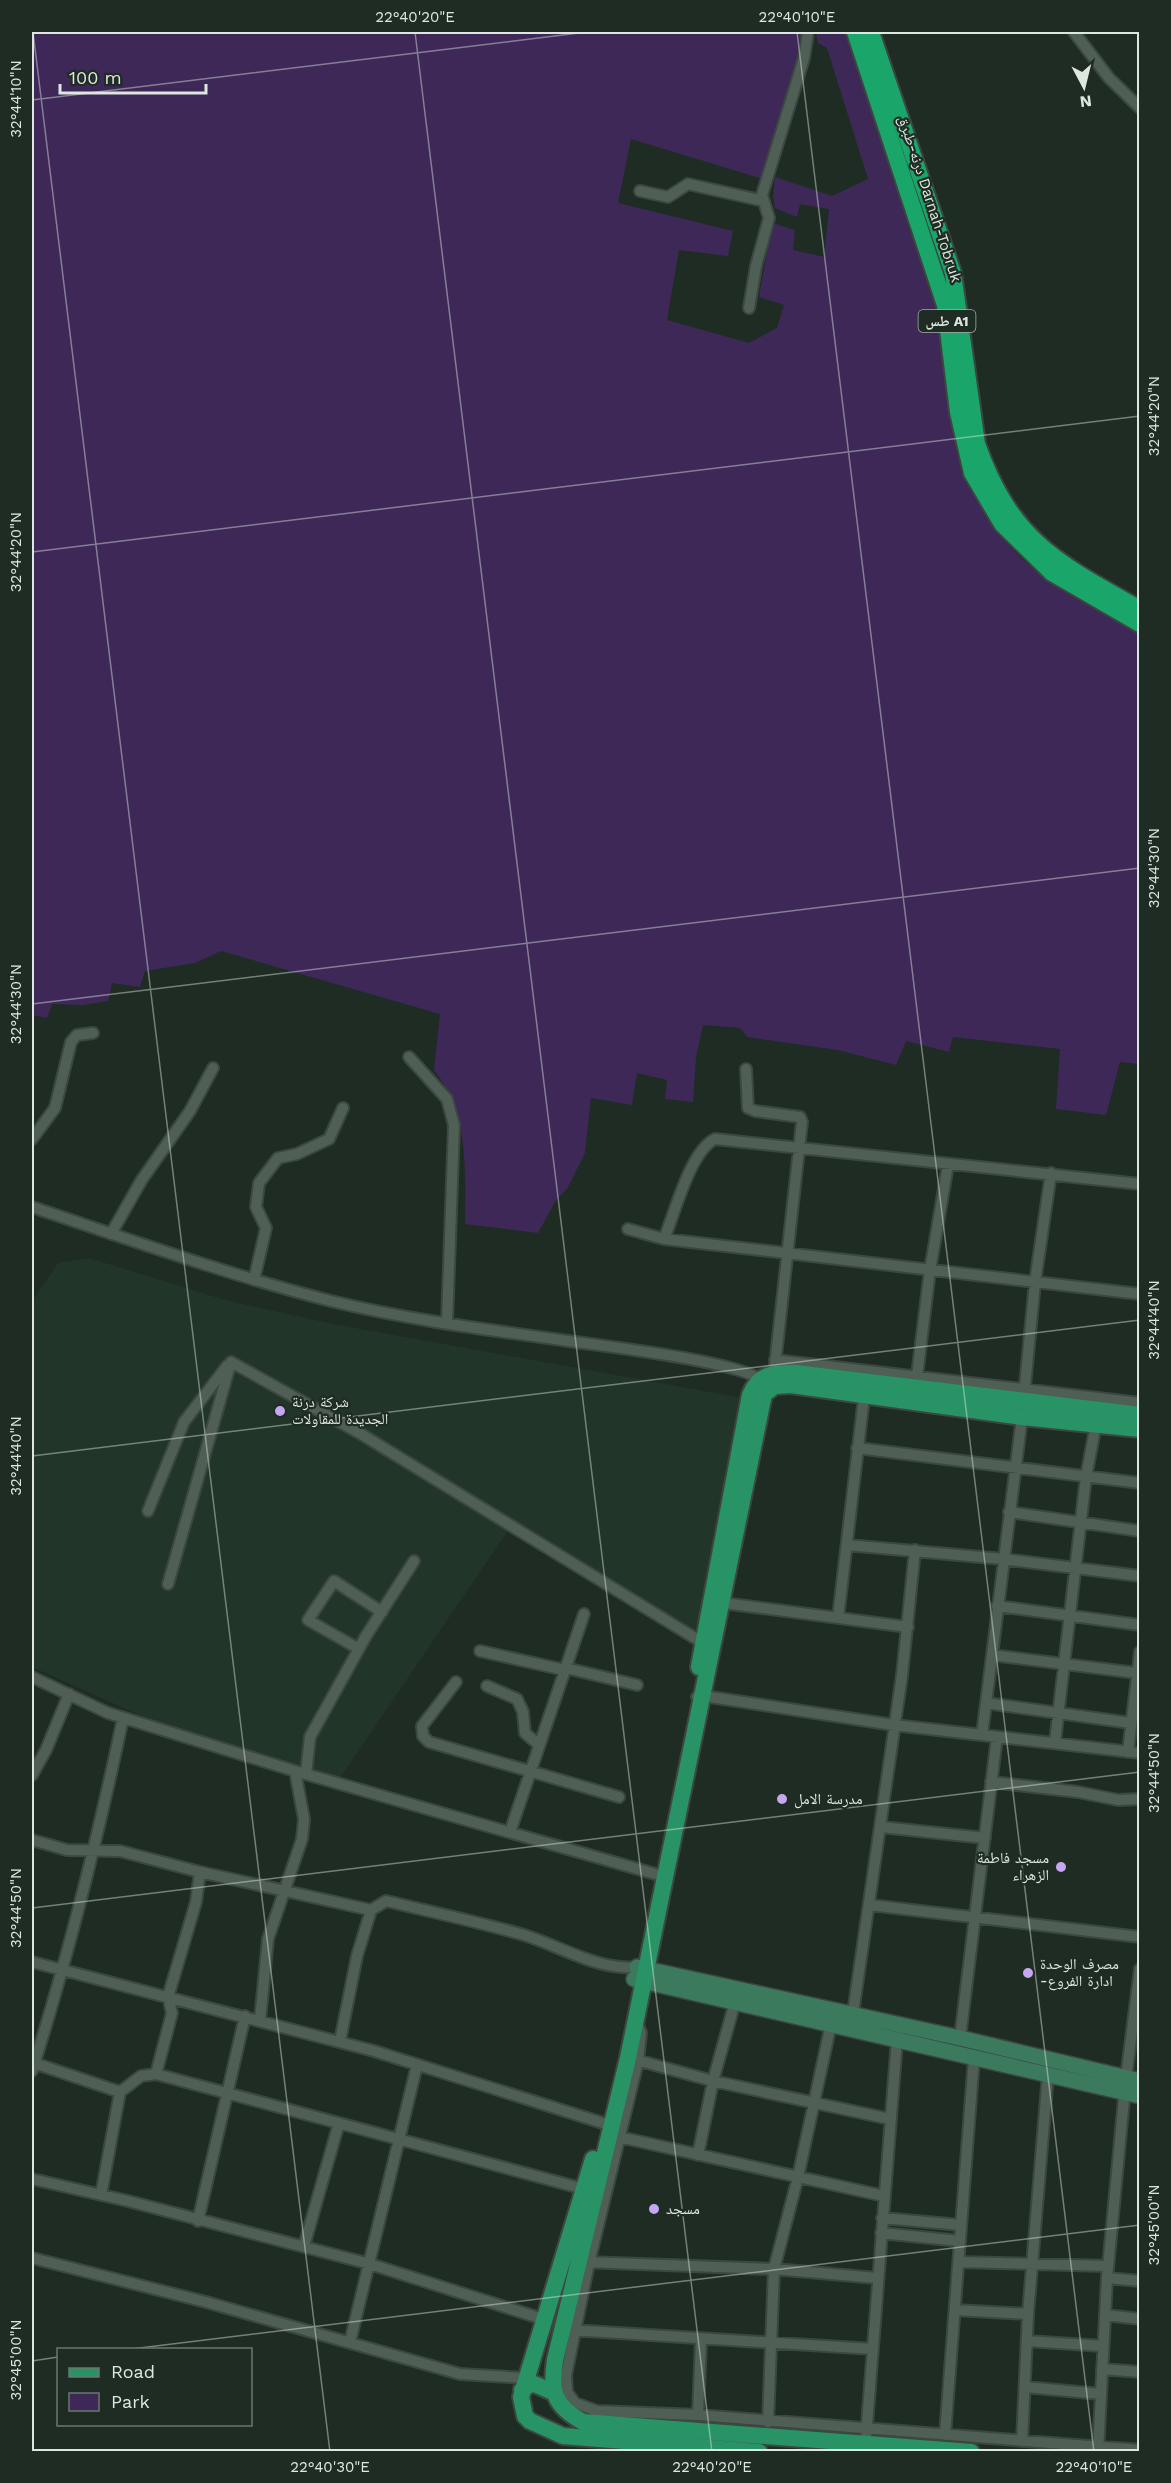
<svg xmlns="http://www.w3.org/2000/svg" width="1171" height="2483" viewBox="0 0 1171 2483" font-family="'Work Sans','Noto Naskh Arabic',sans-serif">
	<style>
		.built { fill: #223529 }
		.green { fill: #3e2858 }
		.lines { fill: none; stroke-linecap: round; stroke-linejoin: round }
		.minor-casing { stroke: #3b4740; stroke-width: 14 }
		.secondary-casing { stroke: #3b4740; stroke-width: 18 }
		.primary-casing { stroke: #3b4740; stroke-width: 20 }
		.trunk-casing { stroke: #3b4740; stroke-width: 20 }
		.minor { stroke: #505f55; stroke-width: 10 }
		.secondary { stroke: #3c7a5d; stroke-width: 15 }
		.primary { stroke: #289465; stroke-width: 16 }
		.trunk { stroke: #1aa66a; stroke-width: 16 }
		.ticks { fill: none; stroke: #dee6e0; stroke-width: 1.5; stroke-opacity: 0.45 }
		.poi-dot { fill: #c5a6f0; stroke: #1f2c24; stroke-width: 2 }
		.labels { text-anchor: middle; stroke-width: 4.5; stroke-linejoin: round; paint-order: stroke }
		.shield { fill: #1f2c24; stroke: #a5aea8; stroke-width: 1.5 }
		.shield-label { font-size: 14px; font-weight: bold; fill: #dee6e0 }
		.street-label { font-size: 15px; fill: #dee6e0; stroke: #1f2c24 }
		.poi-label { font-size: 15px; fill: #dee6e0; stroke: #1f2c24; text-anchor: start }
		.neatline { fill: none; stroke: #dee6e0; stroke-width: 2 }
		.ticks-label { font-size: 15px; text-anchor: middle; fill: #dee6e0 }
	</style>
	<rect width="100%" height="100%" fill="#1f2c24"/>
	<path class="built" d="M89,1258L225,1300L333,1324L743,1398L701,1644L511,1526L338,1781L146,1718L32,1667V1302L58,1263Z"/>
	<path class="green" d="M32,32H803L804,41L763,179L631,139L618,203L733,231L728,256L679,250L667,320L749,343L777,328L784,305L759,297L772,223L795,230L793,250L824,257L829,209L800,204L797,217L775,208L773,197L775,177L832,196L868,179L827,48L818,43L816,32H848L911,234L933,280L971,487L994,529L1023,560L1053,583L1139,628V1064L1120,1062L1106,1115L1056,1109L1060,1049L953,1037L949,1052L906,1041L896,1065L838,1050L747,1037L740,1028L703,1025L696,1057L693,1102L665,1099L667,1080L637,1073L632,1105L591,1098L585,1153L567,1189L556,1200L538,1233L465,1224C465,1170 470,1115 434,1070L440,1014L221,951L195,963L145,971L140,987L112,983L108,1001L83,1005L52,1004L47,1018L32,1015Z"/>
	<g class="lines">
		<defs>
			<path id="minor" d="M1074,32L1109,78L1140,108
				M640,191L668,197L688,184L764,201
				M749,308L756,266L769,218L762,195L804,58L808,32
				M409,1057L447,1099L454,1125L447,1323
				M746,1069L748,1108L755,1111L800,1117L802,1122L775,1365
				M32,1139L55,1108L71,1042L77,1035L93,1033
				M32,1207C131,1240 229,1275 331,1301C409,1320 490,1330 569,1341C602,1346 747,1362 763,1382
				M628,1229L664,1239L1140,1294
				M111,1234L141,1181L190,1111L213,1068
				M664,1239C675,1213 690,1151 715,1139L1140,1184
				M254,1280L266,1228L256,1207L259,1183L278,1158L297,1154L329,1139L343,1108
				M775,1360L1140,1403
				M231,1362L361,1434L708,1646
				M916,1384L930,1270L948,1165
				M857,1448L1140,1483
				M148,1511L184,1422L227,1366
				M1009,1512L1140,1531
				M847,1545L1003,1559L1140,1576
				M168,1584L231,1362
				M723,1603L908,1627
				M997,1606L1140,1625
				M838,1618L864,1397
				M359,1649L308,1620L334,1581L382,1612
				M480,1651L565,1670
				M992,1655L1137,1673
				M566,1668L637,1685
				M32,1677L108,1713L295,1771L666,1877
				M456,1682L422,1726L423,1736L429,1742L619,1797
				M487,1686L517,1699L523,1712L525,1733L539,1745
				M697,1697L704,1696L894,1725L1140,1753
				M986,1703L1131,1723
				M982,1735L1022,1417L1035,1282L1051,1173
				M1055,1742L1086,1477L1096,1424
				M1128,1752L1140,1652
				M306,1774L310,1737L366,1636L414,1561
				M32,1775L46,1750L69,1694
				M991,1782L1078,1792L1118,1800L1140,1799
				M881,1827L985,1838
				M510,1832L584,1614
				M32,1840L67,1850L120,1851L200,1872L371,1910L386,1901C432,1912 479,1922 524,1935C560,1946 599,1971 637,1967
				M870,1905L1140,1937
				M32,1962L374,2051L603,2123
				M260,2020L268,1939L302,1839L304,1819L295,1771
				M636,2020L641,2033L638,2061L589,2263L566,2375L567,2392L575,2403L597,2411L698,2415L1140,2450
				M852,2020L902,1675L915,1550
				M960,2038L997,1737
				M340,2041L357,1956L371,1910
				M633,2059L713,2081L890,2119
				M34,2063L120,2092L141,2076L156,2074L584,2189
				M32,2071C69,1954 98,1837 123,1718
				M156,2074L172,2013L168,1997L196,1902L200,1872
				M615,2136L884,2196
				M698,2155L713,2081L735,2002
				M32,2179L128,2201L370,2264L546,2320
				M101,2195L120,2092
				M882,2218L961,2225
				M198,2221L245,2016
				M881,2233L960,2241
				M304,2246L339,2123
				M32,2258L206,2302L460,2374L525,2378
				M585,2262L774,2269L877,2278
				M959,2262L1108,2266
				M1107,2278L1140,2281
				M955,2310L1028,2314
				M1106,2315L1140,2319
				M571,2330L873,2349
				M1027,2341L1103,2346
				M350,2342L417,2065
				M1102,2369L1140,2372
				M1025,2387L1101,2394
				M698,2415L701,2340
				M768,2422L774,2269L798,2177L831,2024
				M945,2435L974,2058
				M866,2437L897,2040
				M1022,2441L1028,2314L1048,2074
				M1098,2452L1107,2278L1126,2078L1140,1969"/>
			<path id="secondary" d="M637,1967L960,2038L1140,2081
				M634,1979L1140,2096"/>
			<path id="primary" d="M699,1667L750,1395C759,1373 774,1373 795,1373L1140,1415
				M593,2159L521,2397L525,2416L530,2421L563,2436L759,2452
				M522,2390L532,2383L555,2393
				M971,2452L583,2422C554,2406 550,2392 555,2360L628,2058L764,1394L775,1386L791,1385L1022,1417L1140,1429"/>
			<path id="trunk" d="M855,32L945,305L958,412L972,473L1002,524L1052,573L1140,624
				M871,32L953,273L977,444C1011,540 1056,562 1140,609"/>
		</defs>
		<use href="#minor" class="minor-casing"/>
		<use href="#secondary" class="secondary-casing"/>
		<use href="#primary" class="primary-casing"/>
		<use href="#trunk" class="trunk-casing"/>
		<use href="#minor" class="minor"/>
		<use href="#secondary" class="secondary"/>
		<use href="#primary" class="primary"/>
		<use href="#trunk" class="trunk"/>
	</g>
	<path class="ticks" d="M33,32L330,2452M415,32L712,2452M797,32L1094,2452M32,100L587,32M32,552L1140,416M32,1004L1140,868M32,1456L1140,1320M32,1908L1140,1772M123,2350L1140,2225M32,2361L58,2357"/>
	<g class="poi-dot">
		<circle cx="280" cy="1411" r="6"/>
		<circle cx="782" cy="1799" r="6"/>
		<circle cx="1061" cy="1867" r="6"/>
		<circle cx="1028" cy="1973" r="6"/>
		<circle cx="654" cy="2209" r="6"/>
	</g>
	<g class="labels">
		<rect class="shield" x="918.5" y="310" width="57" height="22" rx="4.5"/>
		<g class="shield-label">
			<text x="947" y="326">طس A1</text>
		</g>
		<g class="street-label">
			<text transform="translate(930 199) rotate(72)" y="5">درنه-طبرق Darnah-Tobruk</text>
		</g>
		<g class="poi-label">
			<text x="292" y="1407">شركة درنة<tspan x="292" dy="17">الجديدة للمقاولات</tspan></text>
			<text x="794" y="1804">مدرسة الامل</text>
			<text x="1049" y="1863" text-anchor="end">مسجد فاطمة<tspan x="1049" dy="17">الزهراء</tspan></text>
			<text x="1040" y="1969">مصرف الوحدة<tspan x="1040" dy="17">-ادارة الفروع</tspan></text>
			<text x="666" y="2214">مسجد</text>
		</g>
	</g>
	<rect width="1171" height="2483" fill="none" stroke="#1f2c24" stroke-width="66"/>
	<rect x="57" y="2348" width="195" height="78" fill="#1f2c24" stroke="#6b766f" stroke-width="1.5"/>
	<rect x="69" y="2368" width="30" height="9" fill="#289465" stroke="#6b766f" stroke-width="1.5"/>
	<text x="111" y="2378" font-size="18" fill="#dee6e0">Road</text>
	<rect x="69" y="2393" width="30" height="18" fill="#3e2858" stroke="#6b766f" stroke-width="1.5"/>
	<text x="111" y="2408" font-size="18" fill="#dee6e0">Park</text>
	<g transform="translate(1084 87) rotate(173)" stroke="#1f2c24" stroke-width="4.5" paint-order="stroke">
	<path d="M0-4.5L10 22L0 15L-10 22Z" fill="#dee6e0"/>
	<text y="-9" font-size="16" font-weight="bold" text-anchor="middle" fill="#dee6e0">N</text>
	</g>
	<path d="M60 84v9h146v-9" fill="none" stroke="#dee6e0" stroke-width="3"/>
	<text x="69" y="84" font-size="18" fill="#dee6e0" stroke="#1f2c24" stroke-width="4.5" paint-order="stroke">100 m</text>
	<rect x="33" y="33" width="1105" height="2417" class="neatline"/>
	<g class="ticks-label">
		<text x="415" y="22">22°40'20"E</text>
		<text x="797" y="22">22°40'10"E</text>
		<text transform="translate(16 99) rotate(-90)" y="5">32°44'10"N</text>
		<text transform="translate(1154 416) rotate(-90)" y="5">32°44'20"N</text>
		<text transform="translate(16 552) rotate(-90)" y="5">32°44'20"N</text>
		<text transform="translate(1154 868) rotate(-90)" y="5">32°44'30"N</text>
		<text transform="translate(16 1004) rotate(-90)" y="5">32°44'30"N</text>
		<text transform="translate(1154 1320) rotate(-90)" y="5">32°44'40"N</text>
		<text transform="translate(16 1456) rotate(-90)" y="5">32°44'40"N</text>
		<text transform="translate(1154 1773) rotate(-90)" y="5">32°44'50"N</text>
		<text transform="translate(16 1908) rotate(-90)" y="5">32°44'50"N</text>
		<text transform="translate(1154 2225) rotate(-90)" y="5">32°45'00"N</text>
		<text transform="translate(16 2360) rotate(-90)" y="5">32°45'00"N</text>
		<text x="330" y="2472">22°40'30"E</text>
		<text x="712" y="2472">22°40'20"E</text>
		<text x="1094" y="2472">22°40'10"E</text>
	</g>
</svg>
